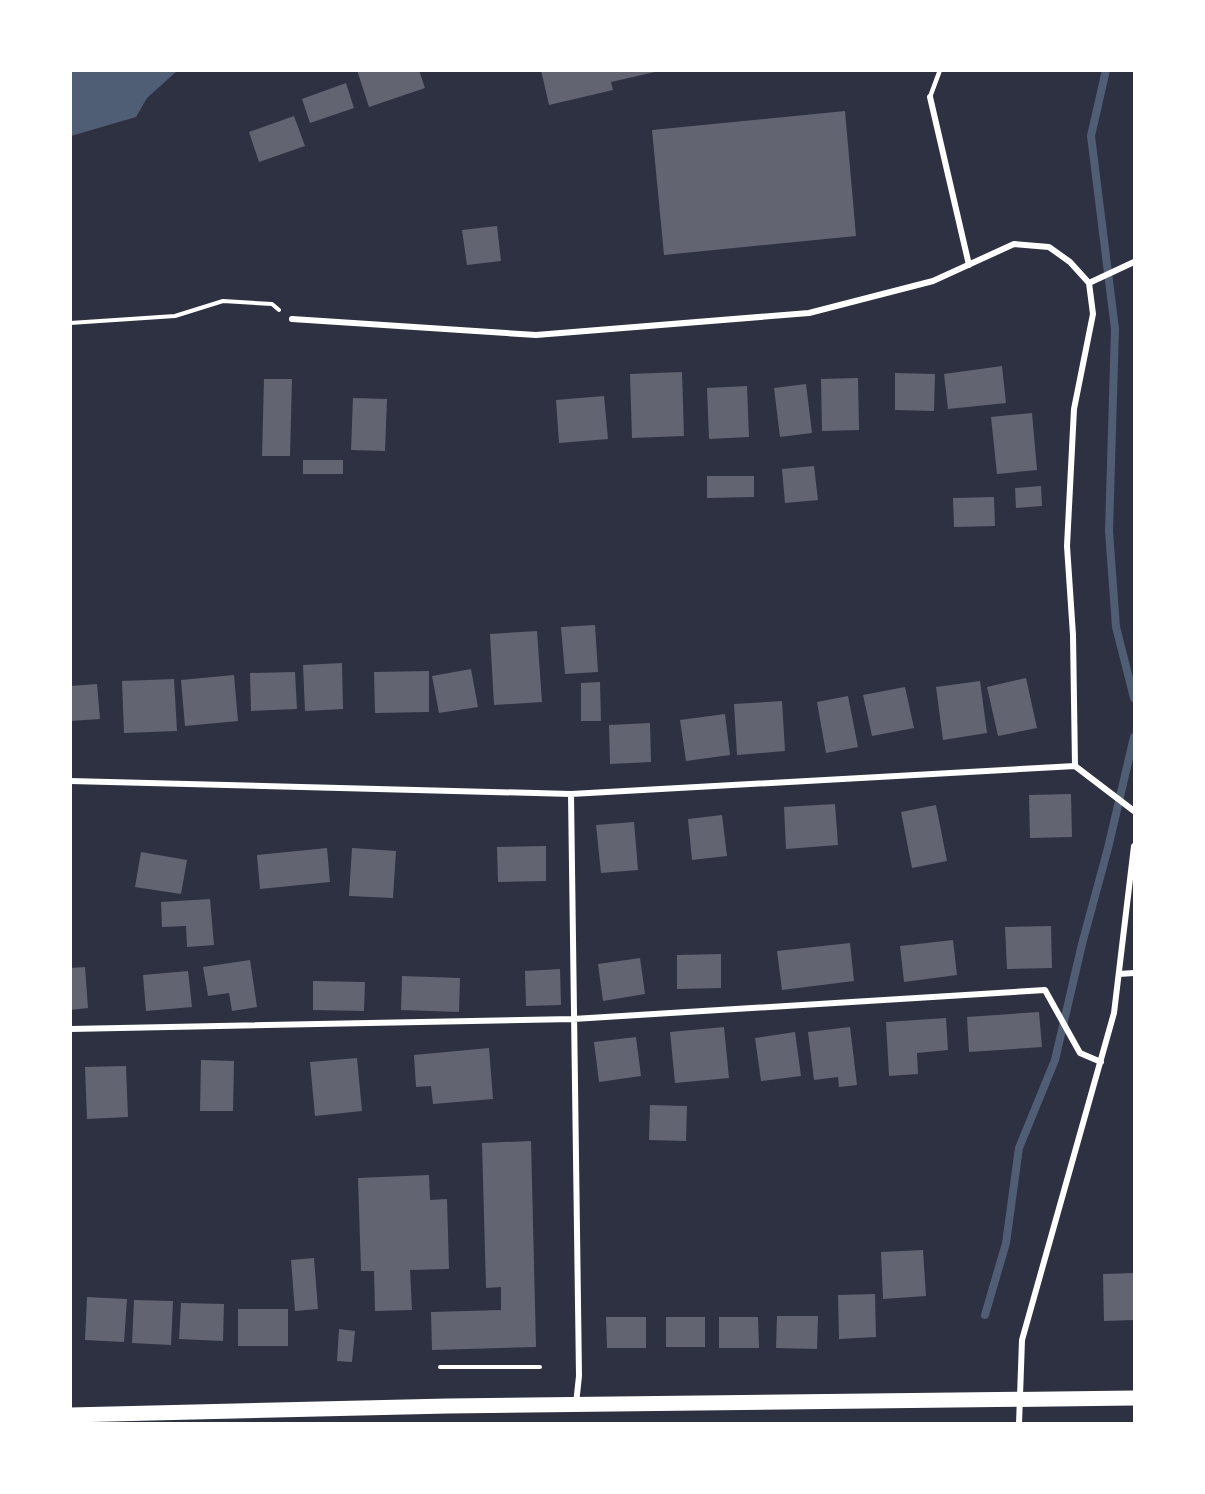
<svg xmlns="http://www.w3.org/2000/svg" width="1205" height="1494" viewBox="0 0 1205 1494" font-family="'Noto Sans',sans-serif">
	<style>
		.water { fill: #4f5d75 }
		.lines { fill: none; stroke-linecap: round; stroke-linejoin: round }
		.stream { stroke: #4f5d75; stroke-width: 8 }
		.building { fill: #626471 }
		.path { stroke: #fff; stroke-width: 4 }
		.service { stroke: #fff; stroke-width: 4.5 }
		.minor { stroke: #fff; stroke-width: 6 }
		.primary { stroke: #fff; stroke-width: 15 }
	</style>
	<rect width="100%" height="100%" fill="#2d3142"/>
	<path class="water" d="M71,70H177V71L147,98L136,117L71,136Z"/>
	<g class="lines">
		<path class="stream" d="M1106,70L1091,136L1115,329L1109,531L1116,627L1134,698
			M985,1315L1006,1243L1019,1148L1055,1060L1082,944L1108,848L1134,737"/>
	</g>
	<path class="building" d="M357,70H419L425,88L369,107Z
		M541,70H658L659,71L611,82L613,90L549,105Z
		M346,83L354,108L310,123L302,99Z
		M845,111L856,236L664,255L652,130Z
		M294,116L305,146L259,162L249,132Z
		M497,226L501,261L467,265L462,230Z
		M1002,366L1006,403L948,409L944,374Z
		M682,372L684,436L632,438L630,374Z
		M895,373L935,374L934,411L895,410Z
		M858,378L859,430L822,431L821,379Z
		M264,379H292L290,456H262Z
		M806,384L812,433L780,437L774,388Z
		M747,386L749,437L709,439L707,388Z
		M604,396L608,439L559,443L556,400Z
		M353,398L387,399L385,451L351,450Z
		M1032,413L1037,470L997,474L991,417Z
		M303,460H343V474H303Z
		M814,466L818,500L785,503L782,469Z
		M707,476H754V497L707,498Z
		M1041,486L1042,506L1016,508L1015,488Z
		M994,497L995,526L954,527L953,498Z
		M595,625L598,672L565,674L561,627Z
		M537,631L542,702L494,705L490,634Z
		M342,663L343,709L305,711L303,665Z
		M471,669L478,707L439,713L432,676Z
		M429,671V712L375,713L374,672Z
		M295,672L297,709L251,711L250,673Z
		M234,675L238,721L185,726L181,680Z
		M1026,678L1037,728L998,736L987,687Z
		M174,679L177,731L124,733L122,681Z
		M980,681L987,733L943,740L936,687Z
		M600,682L601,721H581V683Z
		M97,684L100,719L70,721V686Z
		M905,687L914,728L872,736L863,695Z
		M848,696L858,747L826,753L817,702Z
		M782,701L785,751L737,755L734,704Z
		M725,714L730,755L686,761L680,720Z
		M650,723L651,762L610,764L609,725Z
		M1071,794L1072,837L1030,838L1029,795Z
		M835,804L838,845L786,849L784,807Z
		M936,805L947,861L912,868L901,812Z
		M722,815L727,856L692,860L688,819Z
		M634,822L638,870L601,873L596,825Z
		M546,846V881L498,882L497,847Z
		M327,848L330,882L260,889L257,855Z
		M352,848L396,851L393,898L349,896Z
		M141,852L187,860L181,894L135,887Z
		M210,899L214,945L187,947L186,926L162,927L161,902Z
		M1051,926L1052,968L1007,969L1005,927Z
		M953,940L957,975L904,982L900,946Z
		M850,943L854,981L782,990L777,951Z
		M721,954V988L677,989V955Z
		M640,958L645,994L603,1001L598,964Z
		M250,960L257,1007L232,1011L229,993L208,996L203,967Z
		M85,967L88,1008L70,1010V968Z
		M560,969L561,1005L526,1006L525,971Z
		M188,971L192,1007L146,1011L143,975Z
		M402,976L460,978L459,1012L401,1010Z
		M313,981L365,982L364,1011L313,1010Z
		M1039,1012L1042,1047L969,1052L967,1017Z
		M946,1018L948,1050L917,1053L918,1074L889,1076L886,1022Z
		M724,1027L729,1078L675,1083L670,1032Z
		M850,1027L857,1085L839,1087L838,1077L814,1080L808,1032Z
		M795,1032L801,1076L761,1081L755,1038Z
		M636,1037L641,1076L599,1082L594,1042Z
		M489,1048L493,1099L433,1104L431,1086L416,1087L414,1055Z
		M357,1058L362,1111L315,1116L310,1062Z
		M201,1060L234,1061L233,1111H200Z
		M126,1066L128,1117L87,1119L85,1067Z
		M650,1105L687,1106L686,1141L649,1140Z
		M531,1141L536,1347L432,1350L431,1312L501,1310V1287L486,1288L482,1143Z
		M429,1175L430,1200L447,1199L449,1269L410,1270L412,1310L375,1311L374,1271H361L358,1178Z
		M923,1250L926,1296L883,1299L881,1252Z
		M314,1258L318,1309L295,1311L291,1260Z
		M1134,1273V1320L1104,1321L1103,1274Z
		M875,1294L876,1337L839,1339L838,1295Z
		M87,1297L127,1299L124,1342L85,1340Z
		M134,1300L173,1301L171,1345L132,1343Z
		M181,1303L224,1304L223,1341L179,1339Z
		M238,1309H288V1346H238Z
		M777,1316H818L817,1349L776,1348Z
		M606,1317H646V1348H607Z
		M666,1317H705V1347H666Z
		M719,1317H758L759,1348H719Z
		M339,1329L355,1331L352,1362L337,1361Z"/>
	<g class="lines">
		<path class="path" d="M70,323L175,316L223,301L272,304L279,310
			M440,1367H540"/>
		<path class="service" d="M930,97L940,70"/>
		<path class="minor" d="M930,97L969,265
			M1089,283L1134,262
			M292,319L536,335L809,313L933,281L1014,244L1049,247L1070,262L1089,283L1093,314L1074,409L1067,546L1073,635L1075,766
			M1075,766L1134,811
			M70,781L571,794L1075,766
			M571,794L579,1376L576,1404
			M1119,974L1134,973
			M70,1029L573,1019L1045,990L1080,1053L1101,1062
			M1019,1424L1022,1340L1114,1013L1134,846"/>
		<path class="primary" d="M70,1415L448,1406L1134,1398"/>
	</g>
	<rect width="1205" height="1494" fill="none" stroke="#ffffff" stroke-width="144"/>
</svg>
